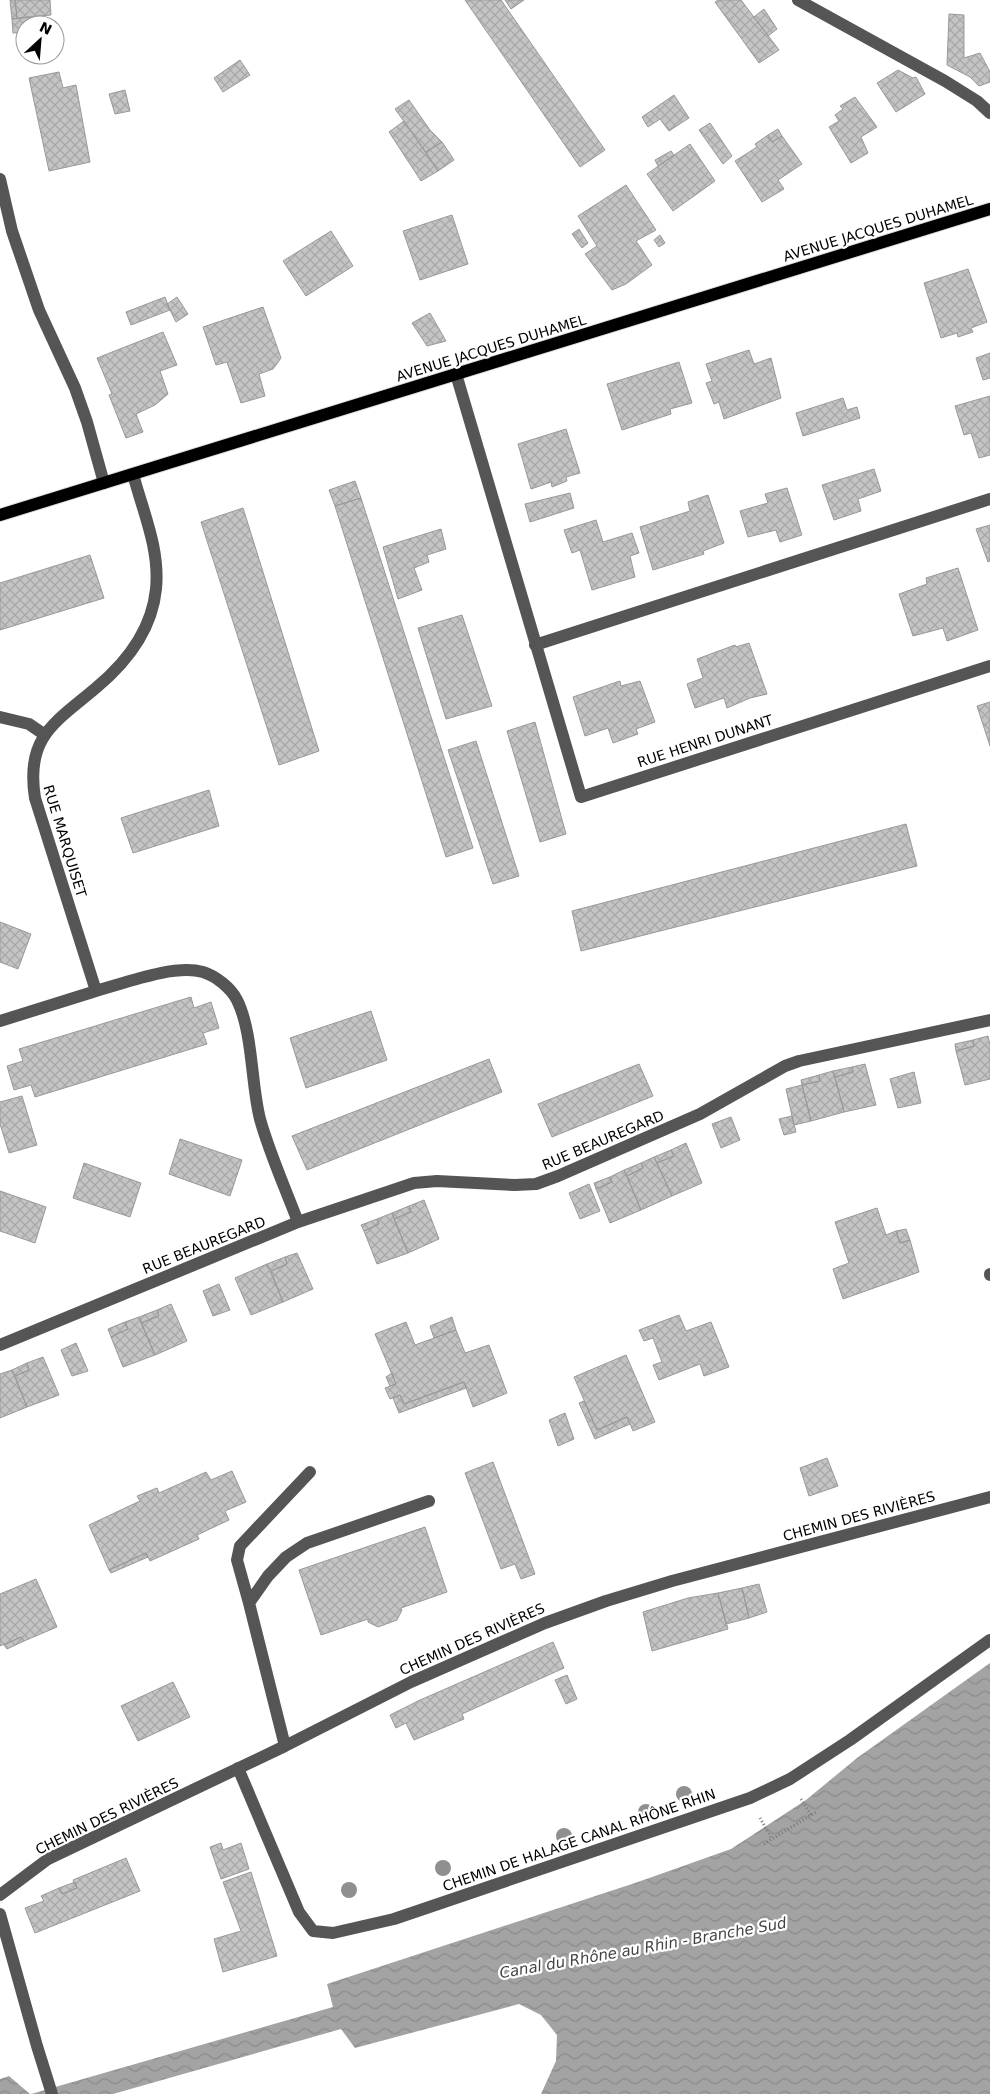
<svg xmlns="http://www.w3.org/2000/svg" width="990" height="2094" viewBox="0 0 990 2094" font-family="'DejaVu Sans',sans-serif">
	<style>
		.water { fill: url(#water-waves) }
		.building { fill: url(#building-cross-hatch); stroke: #999 }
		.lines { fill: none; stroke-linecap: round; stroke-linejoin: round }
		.major-casing { stroke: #dbdbdb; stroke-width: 14 }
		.path { stroke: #777; stroke-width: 3; stroke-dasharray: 1 2.5; stroke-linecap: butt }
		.minor { stroke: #555; stroke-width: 12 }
		.major { stroke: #000; stroke-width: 12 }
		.tree { fill: #8f8f8f }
		.labels { text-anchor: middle; stroke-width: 4.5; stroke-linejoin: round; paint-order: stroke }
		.street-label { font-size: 14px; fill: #000; stroke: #fff }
		.water-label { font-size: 15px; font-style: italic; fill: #444; stroke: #fff }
	</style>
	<defs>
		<pattern id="water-waves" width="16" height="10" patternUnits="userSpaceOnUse" patternTransform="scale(1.25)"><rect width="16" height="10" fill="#a3a3a3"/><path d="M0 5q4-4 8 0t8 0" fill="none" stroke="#8b8b8b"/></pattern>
		<pattern id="building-cross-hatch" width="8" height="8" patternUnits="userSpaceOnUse" patternTransform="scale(1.25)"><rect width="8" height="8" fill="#c4c4c4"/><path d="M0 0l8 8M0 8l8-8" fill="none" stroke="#a7a7a7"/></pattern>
	</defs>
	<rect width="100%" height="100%" fill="#fff"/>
	<path class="water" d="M990,1663V2094H541L556,2061L557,2035L541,2015L519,2004L355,2048L341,2029L113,2094H31L333,2007L327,1984L638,1882L731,1849L806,1800L857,1758Z
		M9,2076L30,2094H0V2079Z"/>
	<path class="building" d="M10,0H15L17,18L12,19Z
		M15,0H50L51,15L17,18Z
		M465,0H501L605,150L580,167Z
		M505,0H524L511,9Z
		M718,0H741L779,50L759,63L715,2Z
		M764,9L777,29L768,36L754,17Z
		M949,14L964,15V58L980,53L990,72V82L979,86L970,77L947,65Z
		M42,16L43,25H25V32L13,33L12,19Z
		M240,60L250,75L223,92L214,78Z
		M898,70L913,78L916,77L925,94L896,112L877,83Z
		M59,72L63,88L76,85L90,162L49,171L29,78Z
		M125,90L130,111L115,114L109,94Z
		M674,95L689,118L669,131L660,119L648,127L642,117Z
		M855,97L877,127L861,137L868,153L851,163L829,127L839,121L835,115L843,109L840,106Z
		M409,100L430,130L442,142L426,152L395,109Z
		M404,121L438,171L421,181L389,132Z
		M710,123L732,156L723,164L699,130Z
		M778,129L782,136L772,142L768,135Z
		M768,135L772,142L782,136L802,164L778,180L784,189L762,202L735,161L757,147L755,144Z
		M442,142L454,160L438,171L426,152Z
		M690,144L715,181L673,211L647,174Z
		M671,151L674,155L658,166L655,160Z
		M626,185L656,230L636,241L652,265L626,284L612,290L585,254L597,246L578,216Z
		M452,215L468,264L420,280L403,231Z
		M579,229L588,243L582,248L572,234Z
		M331,231L353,266L306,296L283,261Z
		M660,235L665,243L659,247L654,240Z
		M968,269L987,322L971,328L973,332L958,337L957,333L941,338L924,283Z
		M165,297L170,310L131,325L126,312Z
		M177,297L188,314L176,322L167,304Z
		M263,307L281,358L273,369L259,374L265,396L241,403L227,362L216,365L203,327Z
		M430,313L446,341L427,346L412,323Z
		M163,332L177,365L160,371L168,394L155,405L136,414L143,432L126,438L109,395L112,394L97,358Z
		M749,350L754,364L771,358L781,398L724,419L719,402L714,404L706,383L712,381L706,364Z
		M990,353V378L983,380L976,358Z
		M679,362L692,403L670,409L671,414L622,430L607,384Z
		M990,396V455L979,458L971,433L964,435L955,406Z
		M843,398L847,410L857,407L860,418L803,436L796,413Z
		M566,429L580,473L566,477L567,481L552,487L551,482L531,489L518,444Z
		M874,469L881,491L858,499L861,511L834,520L822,485Z
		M355,481L361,498L335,506L329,490Z
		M787,488L802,535L780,542L776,530L748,537L740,511L768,503L765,494Z
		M570,493L574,508L530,522L525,504Z
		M708,495L724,543L703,551L704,554L653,570L640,527L690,511L688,502Z
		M361,498L473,848L446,857L335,506Z
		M243,508L319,751L279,765L201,522Z
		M596,520L603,542L632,533L639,553L630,556L635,577L592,590L580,550L572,553L564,530Z
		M990,525V561L988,562L976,529Z
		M441,529L446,549L427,555L429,562L414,568L422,590L398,599L383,547Z
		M90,555L104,598L0,630V583Z
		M958,568L978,630L947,641L943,628L913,636L899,594L927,584L926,578Z
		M462,615L492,706L446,719L418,628Z
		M749,643L767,694L750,698L727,708L724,698L695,708L687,684L703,678L697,659L735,645L736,647Z
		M620,681L621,686L640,681L655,722L636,729L638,734L613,743L608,728L585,736L573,697Z
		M990,702V746L977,706Z
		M535,722L566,834L540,842L507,731Z
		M476,741L519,876L493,884L448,750Z
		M209,790L219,826L133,853L121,818Z
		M906,824L917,866L581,951L572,911Z
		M0,922L31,934L18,969L0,962Z
		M191,997L194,1008L211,1002L219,1028L203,1033L207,1044L35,1097L31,1085L14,1090L7,1066L23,1061L19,1049Z
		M371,1011L387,1060L306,1088L290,1038Z
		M988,1036L990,1045V1079L965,1085L956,1051L974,1046L973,1040Z
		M973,1040L974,1046L956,1051L955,1044Z
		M489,1059L502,1092L307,1170L292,1136Z
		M639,1064L653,1096L552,1137L538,1104Z
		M865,1064L876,1105L844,1112L835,1077L853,1072L852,1067Z
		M852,1067L853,1072L835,1077L833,1071Z
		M833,1071L844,1112L811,1121L802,1085L820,1081L819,1075Z
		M914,1072L921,1103L898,1108L890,1079Z
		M819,1075L820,1081L802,1085L801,1080Z
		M802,1085L811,1121L794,1125L786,1089Z
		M22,1096L37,1145L9,1153L0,1124V1102Z
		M792,1116L796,1132L784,1135L779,1119Z
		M731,1117L740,1140L721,1148L712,1124Z
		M180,1139L242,1160L230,1196L169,1174Z
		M686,1143L702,1183L672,1196L657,1163L674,1156L671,1150Z
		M671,1150L674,1156L657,1163L654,1157Z
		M654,1157L672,1196L641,1210L627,1176L643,1168L641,1163Z
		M84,1163L141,1183L130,1217L73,1198Z
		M641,1163L643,1168L627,1176L624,1170Z
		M624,1170L641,1210L610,1223L596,1189L612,1182L610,1177Z
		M610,1177L612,1182L596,1189L594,1183Z
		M589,1184L600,1211L580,1219L569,1193Z
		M0,1191L46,1207L35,1243L0,1231Z
		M424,1200L439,1239L408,1253L394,1219L411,1212L409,1206Z
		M409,1206L411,1212L394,1219L392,1213Z
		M877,1208L886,1235L896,1231L900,1243L910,1240L919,1272L843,1299L833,1269L849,1263L835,1222Z
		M392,1213L408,1253L377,1264L364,1231L379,1224L377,1219Z
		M377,1219L379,1224L364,1231L361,1225Z
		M906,1229L910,1240L900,1243L896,1231Z
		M297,1253L313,1289L283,1302L271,1271L287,1264L285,1257Z
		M285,1257L287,1264L271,1271L267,1264Z
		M267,1264L283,1302L251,1315L235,1278Z
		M219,1284L230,1310L213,1316L203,1291Z
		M171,1304L187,1341L155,1355L141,1323L159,1316L157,1310Z
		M157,1310L159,1316L141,1323L139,1317Z
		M679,1315L686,1331L711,1322L729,1367L704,1376L700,1364L659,1380L653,1365L662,1362L653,1338L644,1341L639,1330Z
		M139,1317L155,1355L123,1367L111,1337L128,1329L125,1322Z
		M452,1317L456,1330L434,1338L430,1326Z
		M125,1322L128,1329L111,1337L108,1329Z
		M406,1322L415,1345L456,1330L465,1353L489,1345L507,1393L473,1407L464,1382L404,1404L400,1395L390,1399L385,1388L396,1384L375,1334Z
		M76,1343L88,1371L72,1376L61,1350Z
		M626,1355L655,1422L633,1431L627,1417L597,1430L574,1377Z
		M43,1357L59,1395L27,1407L15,1376L29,1370L27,1363Z
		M27,1363L29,1370L15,1376L12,1370Z
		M12,1370L27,1407L0,1418V1374Z
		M392,1373L396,1384L390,1386L386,1377Z
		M464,1382L466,1388L399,1413L393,1398L400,1395L404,1404Z
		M584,1401L597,1430L627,1417L630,1424L595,1439L579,1403Z
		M565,1413L574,1439L558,1446L549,1420Z
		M827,1458L838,1486L809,1496L800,1468Z
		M493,1462L535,1574L521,1579L515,1564L501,1569L465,1473Z
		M232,1471L246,1502L225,1511L229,1520L197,1535L199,1539L150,1561L146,1553L109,1570L89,1525L140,1501L137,1496L157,1488L159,1493L206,1472L211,1480Z
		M425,1527L447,1592L401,1608L402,1610L397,1620L378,1627L368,1622V1619L321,1635L299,1570Z
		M146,1553L148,1557L111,1573L109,1570Z
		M36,1579L57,1627L24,1641L21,1637L0,1646V1594Z
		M759,1584L767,1612L749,1618L742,1588Z
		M742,1588L749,1618L726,1624L718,1593Z
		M718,1593L728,1629L652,1651L643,1612L688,1598Z
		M21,1637L24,1641L7,1649L4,1645Z
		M553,1642L564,1668L462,1714L464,1719L414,1740L406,1723L396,1728L390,1715L420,1700Z
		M567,1675L577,1699L566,1704L555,1680Z
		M173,1682L190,1717L138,1741L121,1706Z
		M221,1843L223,1850L241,1843L249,1869L221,1879L210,1847Z
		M126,1858L140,1891L35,1933L25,1908L44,1901L41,1896L59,1888L62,1894L77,1888L73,1880Z
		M251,1872L277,1956L223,1972L214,1939L241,1931L223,1882Z
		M75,1882L77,1888L62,1894L59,1888Z"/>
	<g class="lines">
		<defs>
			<path id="major" d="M0,515L990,209"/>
		</defs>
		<use href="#major" class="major-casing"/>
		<path class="path" d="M801,1799L811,1815
			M760,1818L772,1839
			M764,1844L816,1812"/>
		<path class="minor" d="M798,0L945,81L977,101L990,113
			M0,179L12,231L39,310L75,388L87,422L104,483
			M456,374L581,797L990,666
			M535,645L990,499
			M0,717L29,724L45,735
			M96,991C125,983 174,964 203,972C216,976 231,988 237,1000C253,1032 251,1084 260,1119C269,1152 286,1190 298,1222
			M0,1021L96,991L35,798C25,736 56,722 97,687C128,661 152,629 156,589C160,549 143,512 133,474
			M990,1274V1275
			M0,1345L298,1222L414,1183L437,1181L515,1185L536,1184L558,1176L700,1114L785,1066L799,1061L990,1020
			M249,1603L237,1560L240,1546L310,1472
			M285,1746L249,1603L268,1576L286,1557L307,1543L429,1501
			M238,1768L299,1912L313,1931L333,1933L394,1919L750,1798L790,1779L850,1740L990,1640
			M0,1895L48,1859L285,1746L411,1682L545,1623L606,1601L672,1581L990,1497
			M0,1914L37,2046L52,2094"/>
		<use href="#major" class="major"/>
	</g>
	<g class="tree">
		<circle cx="684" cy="1794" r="8"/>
		<circle cx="646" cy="1812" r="8"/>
		<circle cx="564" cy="1836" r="8"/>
		<circle cx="443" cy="1868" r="8"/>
		<circle cx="349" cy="1890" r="8"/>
	</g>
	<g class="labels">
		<g class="street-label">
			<text transform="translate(878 228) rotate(-17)" y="5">AVENUE JACQUES DUHAMEL</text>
			<text transform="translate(491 348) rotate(-17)" y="5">AVENUE JACQUES DUHAMEL</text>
			<text transform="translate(705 741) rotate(-18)" y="5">RUE HENRI DUNANT</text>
			<text transform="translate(65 841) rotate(73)" y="5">RUE MARQUISET</text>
			<text transform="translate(603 1140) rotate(-23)" y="5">RUE BEAUREGARD</text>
			<text transform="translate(204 1245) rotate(-22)" y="5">RUE BEAUREGARD</text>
			<text transform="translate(859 1516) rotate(-15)" y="5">CHEMIN DES RIVIÈRES</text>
			<text transform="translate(472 1639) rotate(-24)" y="5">CHEMIN DES RIVIÈRES</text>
			<text transform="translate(107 1816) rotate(-26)" y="5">CHEMIN DES RIVIÈRES</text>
			<text transform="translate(579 1840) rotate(-19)" y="5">CHEMIN DE HALAGE CANAL RHÔNE RHIN</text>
		</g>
		<g class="water-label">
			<text transform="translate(643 1948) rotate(-10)" y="5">Canal du Rhône au Rhin - Branche Sud</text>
		</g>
	</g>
	<g transform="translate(40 40) rotate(26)"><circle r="24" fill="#ffffff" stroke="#999999"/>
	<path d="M0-4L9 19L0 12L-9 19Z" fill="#000000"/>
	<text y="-8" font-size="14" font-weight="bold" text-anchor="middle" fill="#000000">N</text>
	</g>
</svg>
